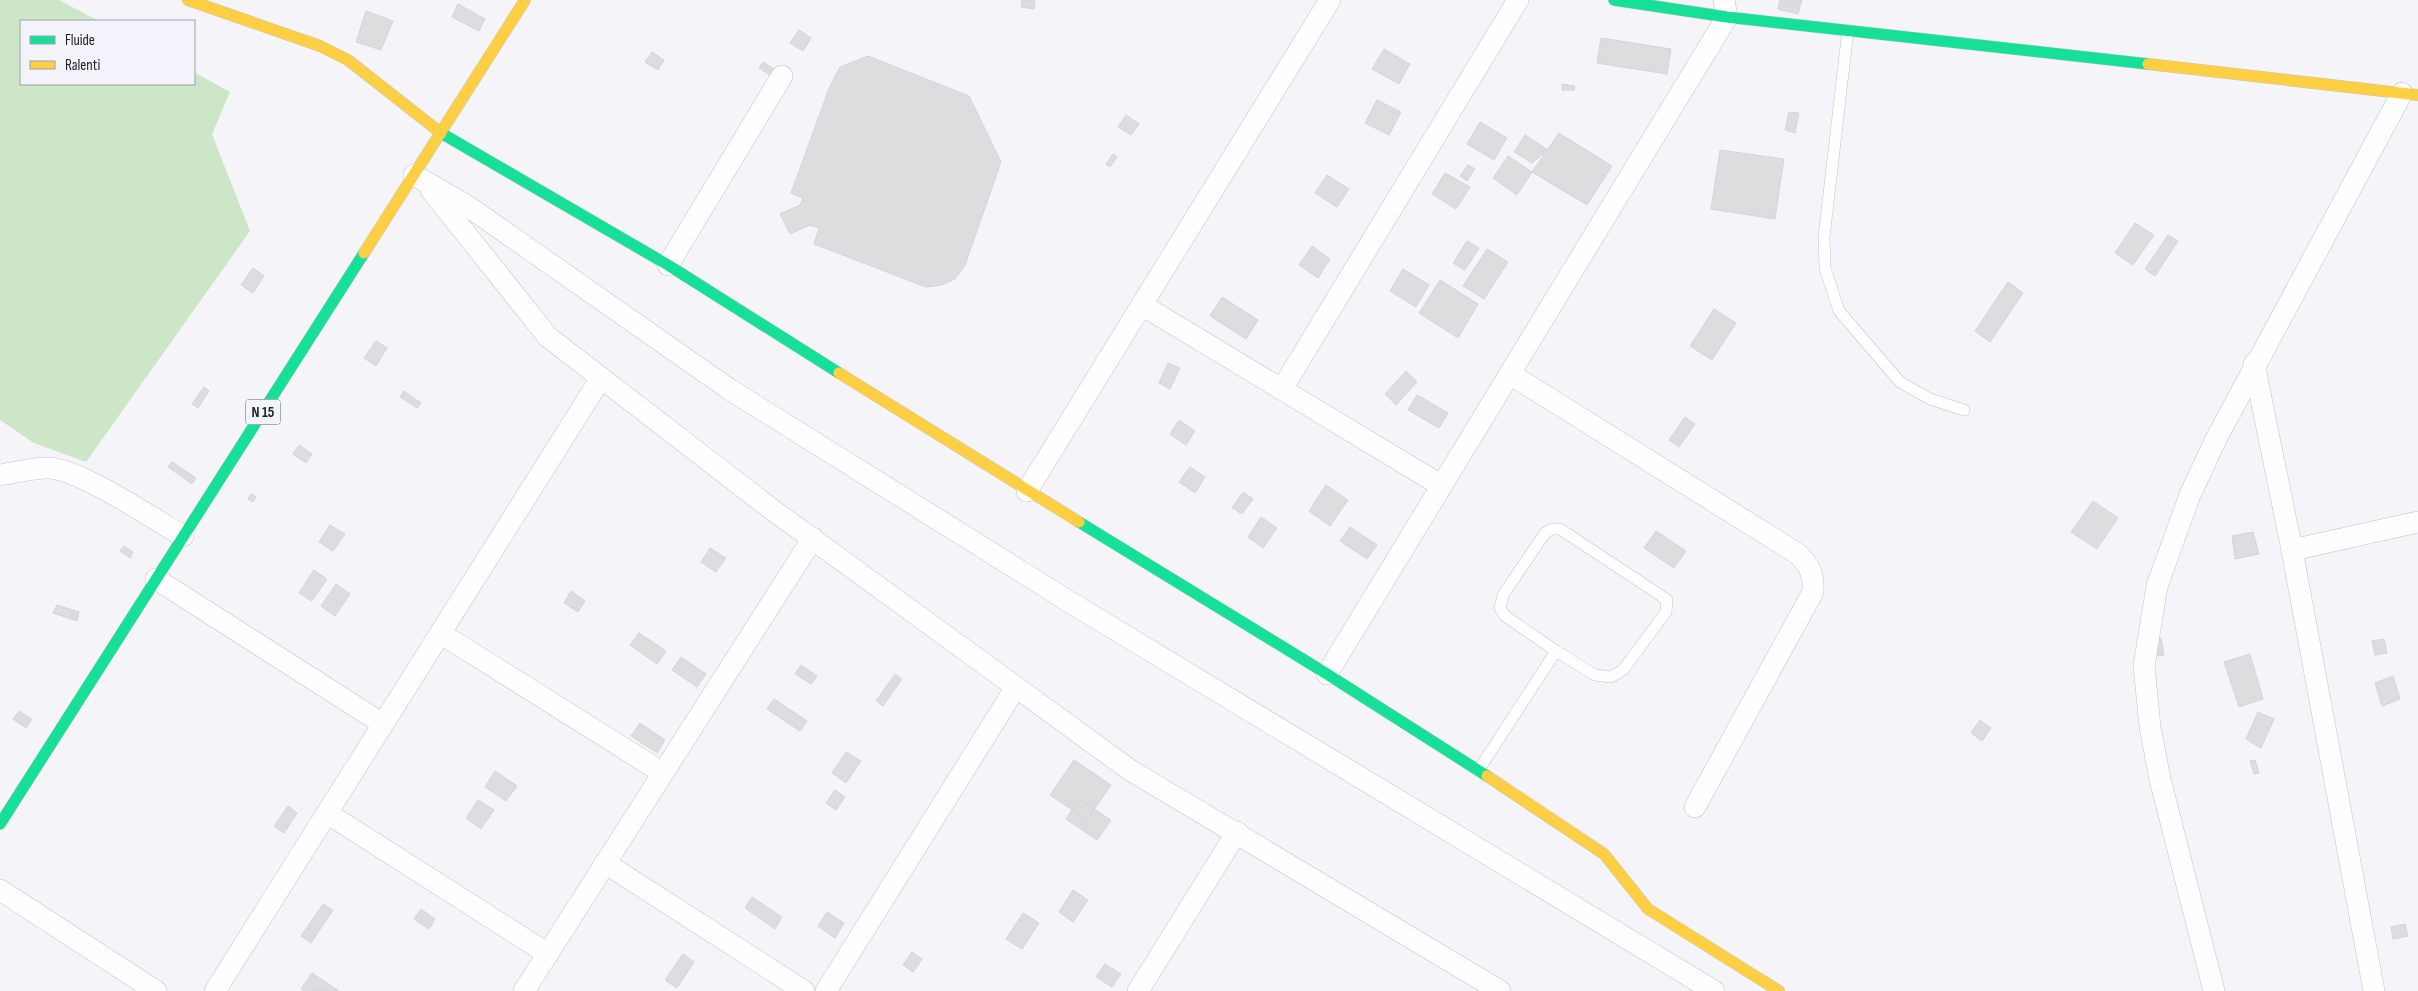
<svg xmlns="http://www.w3.org/2000/svg" width="2418" height="991" viewBox="0 0 2418 991" font-family="'Sofia Sans Condensed',sans-serif">
	<style>
		.green { fill: #cde6c7 }
		.building { fill: #dddde0; stroke: #d5d5d7 }
		.lines { fill: none; stroke-linecap: round; stroke-linejoin: round }
		.lane-casing { stroke: #c4c4c7; stroke-width: 12 }
		.street-casing { stroke: #c4c4c7; stroke-width: 22 }
		.fast-casing { stroke: #c4c4c7; stroke-width: 12 }
		.slow-casing { stroke: #c4c4c7; stroke-width: 12 }
		.lane { stroke: #fefefe; stroke-width: 11 }
		.street { stroke: #fefefe; stroke-width: 21 }
		.fast { stroke: #16e098; stroke-width: 11 }
		.slow { stroke: #ffcf43; stroke-width: 11 }
		.labels { text-anchor: middle; stroke-width: 4; stroke-linejoin: round; paint-order: stroke }
		.shield { fill: #f3f4fb; stroke: #5f6064; stroke-width: 1 }
		.shield-label { font-size: 15px; font-weight: bold; fill: #202023 }
	</style>
	<rect width="100%" height="100%" fill="#f5f5f9"/>
	<path class="green" d="M0,0H59L99,21H21V84H194V72L230,92L212,134L250,231L86,462L34,443L0,420Z"/>
	<path class="building" d="M1022,0H1035L1034,9L1021,7Z
		M1780,0H1802L1798,14L1778,9Z
		M458,4L485,19L479,31L452,17Z
		M366,11L393,21L381,50L356,42Z
		M799,30L811,38L803,51L790,43Z
		M1601,38L1671,49L1667,74L1597,63Z
		M1384,49L1410,64L1399,84L1372,69Z
		M652,52L664,60L658,70L645,62Z
		M868,56L969,96L1001,162L965,265L955,279L942,285L926,287L814,244L819,228L810,225L790,234L780,214L800,205L803,198L791,193L830,86L840,67Z
		M763,62L778,72L774,78L759,68Z
		M1562,84L1575,86L1574,90H1562Z
		M1377,100L1401,112L1389,135L1365,123Z
		M1789,112L1799,113L1795,133L1785,130Z
		M1126,115L1139,124L1131,135L1118,127Z
		M1480,122L1507,138L1494,160L1467,144Z
		M1559,133L1612,166L1587,205L1532,172Z
		M1525,135L1548,150L1532,163L1514,152Z
		M1720,150L1784,159L1775,219L1711,209Z
		M1113,154L1117,157L1110,167L1106,164Z
		M1508,156L1532,172L1517,195L1493,178Z
		M1468,165L1475,169L1467,181L1460,176Z
		M1445,173L1470,187L1456,209L1432,194Z
		M1327,175L1349,189L1337,207L1315,193Z
		M2135,223L2154,235L2133,265L2115,253Z
		M2168,235L2178,241L2155,276L2145,269Z
		M1467,241L1479,248L1465,270L1453,263Z
		M1312,246L1330,259L1318,278L1299,265Z
		M1487,249L1508,262L1484,299L1463,286Z
		M253,268L264,276L253,293L241,285Z
		M1403,269L1429,285L1416,307L1390,291Z
		M1440,280L1478,304L1458,338L1419,313Z
		M2008,282L2023,293L1990,342L1975,331Z
		M1222,297L1258,320L1246,339L1210,316Z
		M1714,309L1736,323L1712,360L1690,346Z
		M376,341L387,348L376,366L364,358Z
		M1168,363L1180,368L1170,389L1159,383Z
		M1406,371L1417,382L1396,405L1385,394Z
		M204,387L209,391L198,408L192,404Z
		M404,391L421,403L417,408L400,397Z
		M1417,395L1448,413L1439,428L1408,410Z
		M1685,417L1695,424L1679,447L1669,440Z
		M1179,420L1195,431L1186,445L1170,434Z
		M299,445L312,454L306,463L293,454Z
		M172,462L196,478L192,484L168,467Z
		M1190,467L1205,477L1195,493L1179,482Z
		M1326,485L1348,500L1330,526L1309,511Z
		M1243,492L1253,499L1242,514L1232,508Z
		M251,494L256,497L253,502L248,499Z
		M2093,501L2118,518L2097,549L2071,532Z
		M1261,517L1277,528L1263,548L1248,537Z
		M330,525L345,534L333,551L319,542Z
		M1350,527L1377,545L1367,559L1340,541Z
		M1656,531L1686,551L1674,568L1644,548Z
		M2253,532L2259,554L2235,559L2232,536Z
		M124,546L133,552L130,558L120,551Z
		M710,548L726,558L716,572L701,562Z
		M314,570L327,579L312,601L299,593Z
		M336,584L350,594L335,616L321,606Z
		M571,591L585,601L578,612L564,603Z
		M57,605L79,612L77,621L53,613Z
		M639,633L666,651L657,664L630,645Z
		M2161,638L2164,655L2157,656L2154,640Z
		M2384,639L2387,653L2375,655L2372,641Z
		M2250,654L2263,699L2239,707L2224,662Z
		M681,657L706,674L697,687L672,670Z
		M801,665L817,676L811,684L795,674Z
		M895,674L902,679L883,706L876,701Z
		M2393,676L2400,699L2382,706L2375,683Z
		M774,699L807,721L800,731L767,709Z
		M19,711L32,719L26,728L13,719Z
		M2258,712L2274,719L2261,748L2246,739Z
		M1980,720L1991,728L1982,741L1971,733Z
		M640,723L665,740L657,753L631,736Z
		M846,752L861,761L846,783L832,773Z
		M1074,760L1111,785L1087,820L1050,795Z
		M2255,760L2259,773L2254,774L2250,761Z
		M495,771L517,786L506,801L485,787Z
		M835,790L845,797L836,810L826,803Z
		M1079,799L1111,820L1097,840L1066,819Z
		M478,800L494,810L481,829L466,818Z
		M288,806L297,813L284,833L274,826Z
		M1073,890L1088,900L1073,922L1059,912Z
		M752,897L782,917L775,929L745,908Z
		M323,904L333,910L311,943L301,936Z
		M421,909L435,919L429,929L414,919Z
		M827,912L844,923L835,938L818,926Z
		M1023,913L1039,923L1022,949L1006,939Z
		M2405,924L2408,936L2393,939L2391,927Z
		M912,952L922,959L913,972L903,965Z
		M683,954L694,962L677,988L665,980Z
		M1105,964L1121,974L1112,987L1096,977Z
		M312,973L339,991H305L301,989Z"/>
	<g class="lines">
		<defs>
			<path id="lane" d="M1848,30L1824,237L1825,268L1839,311L1900,382L1930,399L1964,410
				M1478,771L1556,651L1505,616L1500,608L1503,595L1545,533L1552,529H1560L1660,595L1667,600L1666,612L1623,670L1611,677L1595,675L1556,651"/>
			<path id="street" d="M414,175L466,205L729,389L1073,604L1714,991
				M431,190L548,337L770,508L1130,770L1500,991
				M668,265L782,76
				M1142,305L1442,486
				M2254,364L2292,550L2374,991
				M1510,374L1798,554C1810,566 1814,575 1813,592L1695,807
				M1282,389L1518,0
				M0,475C15,473 34,467 50,468C83,471 152,518 183,536
				M1027,491L1330,0
				M2292,550L2418,522
				M156,579L383,724
				M440,633L663,773
				M1327,674L1727,17L1724,0
				M327,813L548,954
				M605,863L804,991
				M0,890L156,991
				M215,991L601,378
				M524,991L813,538
				M826,991L1016,687
				M1138,991L1237,832
				M2214,991L2160,779L2150,727L2144,666L2157,586L2190,495L2216,439L2402,93"/>
			<path id="fast" d="M1614,0L1727,17L2148,64
				M441,133L668,265L839,373
				M1079,522L1327,674L1487,776
				M0,824L364,253"/>
			<path id="slow" d="M188,0L320,46L348,60L441,133
				M2148,64L2418,95
				M364,253L525,0
				M839,373L1079,522
				M1487,776L1604,854L1648,909L1779,991"/>
		</defs>
		<use href="#lane" class="lane-casing"/>
		<use href="#street" class="street-casing"/>
		<use href="#fast" class="fast-casing"/>
		<use href="#slow" class="slow-casing"/>
		<use href="#lane" class="lane"/>
		<use href="#street" class="street"/>
		<use href="#fast" class="fast"/>
		<use href="#slow" class="slow"/>
	</g>
	<g class="labels">
		<rect class="shield" x="245.5" y="399.5" width="35" height="25" rx="4"/>
		<g class="shield-label">
			<text x="263" y="417">N 15</text>
		</g>
	</g>
	<rect x="20" y="20" width="175" height="65" fill="#f3f4fb" stroke="#9f9fa5"/>
	<rect x="30" y="36" width="25" height="8" fill="#16e098" stroke="#9f9fa5"/>
	<text x="65" y="45" font-size="15" fill="#202023">Fluide</text>
	<rect x="30" y="61" width="25" height="8" fill="#ffcf43" stroke="#9f9fa5"/>
	<text x="65" y="70" font-size="15" fill="#202023">Ralenti</text>
</svg>
